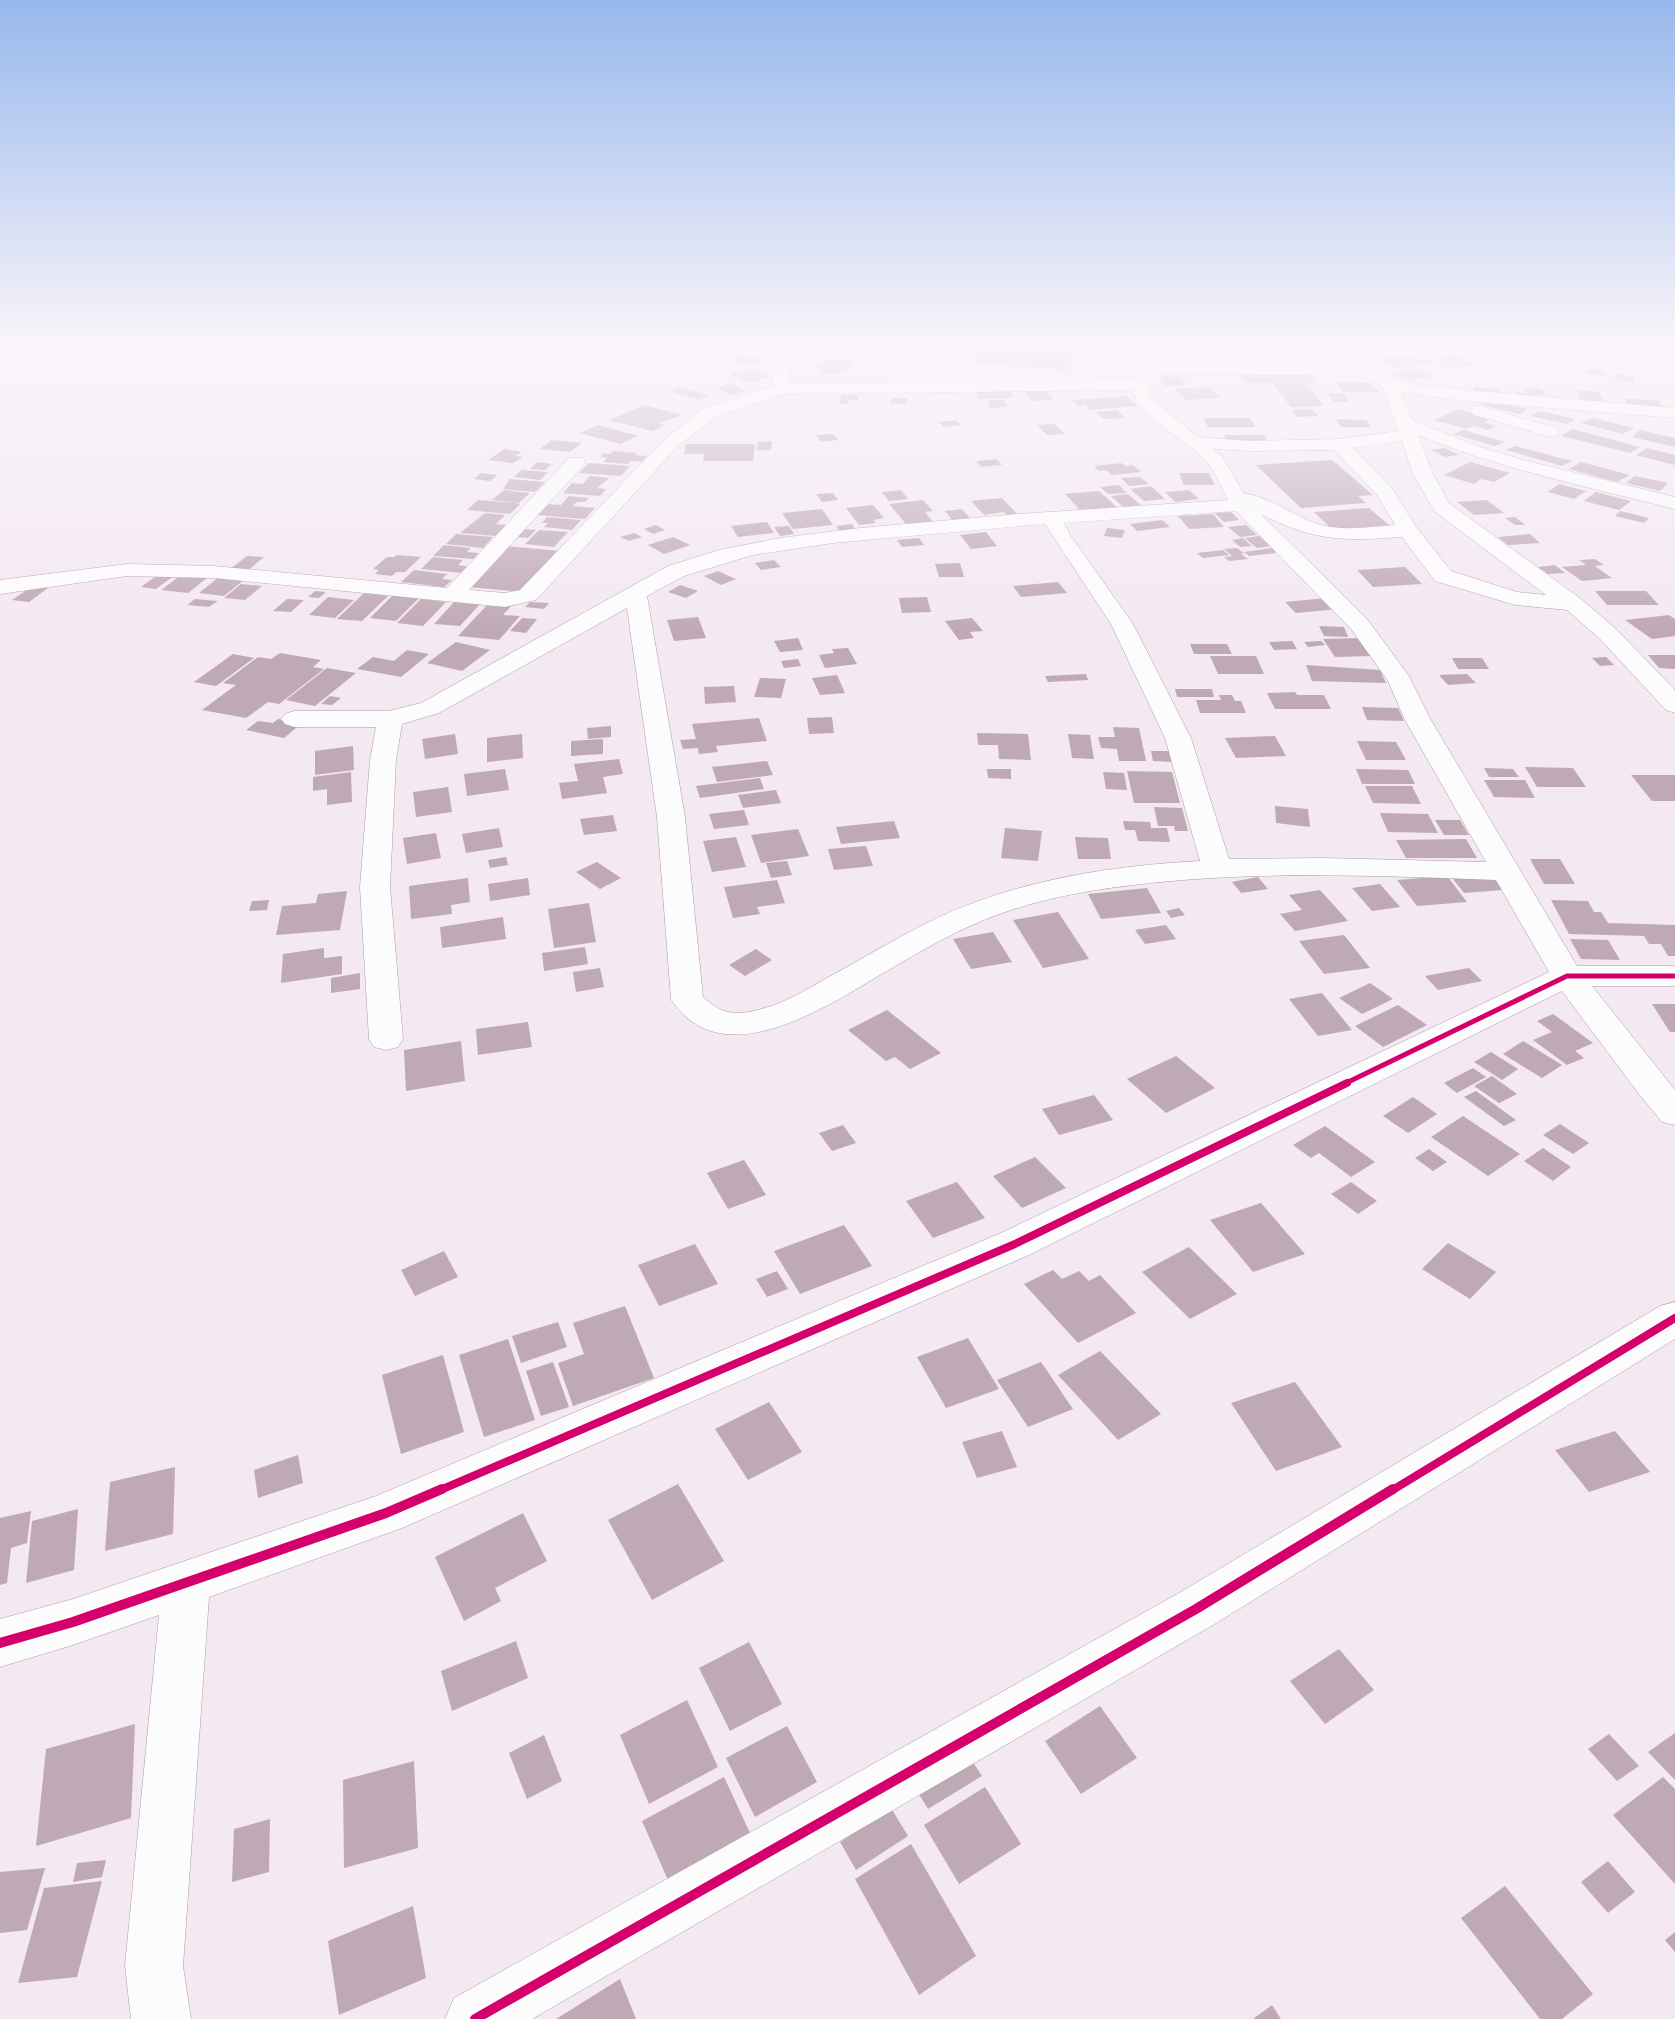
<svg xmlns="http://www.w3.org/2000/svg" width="1675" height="2019" viewBox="0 0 1675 2019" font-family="Roboto,sans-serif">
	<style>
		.building { fill: #bfa9b5 }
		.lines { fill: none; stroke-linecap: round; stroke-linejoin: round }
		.minor-casing { stroke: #a79ea6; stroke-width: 1 }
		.minor { fill: #fdfcfd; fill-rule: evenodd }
		.cycleway-far2-casing { stroke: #fff; stroke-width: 9 }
		.cycleway-far1-casing { stroke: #fff; stroke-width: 11 }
		.cycleway-casing { stroke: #fff; stroke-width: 14 }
		.cycleway-far2 { stroke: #d6006c; stroke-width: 5 }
		.cycleway-far1 { stroke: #d6006c; stroke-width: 8 }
		.cycleway { stroke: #d6006c; stroke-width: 10 }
	</style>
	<rect width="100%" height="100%" fill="#f4e8f3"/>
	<path class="building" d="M978,349H1022L1076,353L1069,370L970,363Z
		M1151,349H1168L1178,352L1164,357L1139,354Z
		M1406,353L1419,359L1428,358L1437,363L1396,368L1374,356Z
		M733,355L765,356L762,363L730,362Z
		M1460,355L1475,366L1450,367L1435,356Z
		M822,359H851V370H841L840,374H822L821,368L815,367L816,362H822Z
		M746,369L763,370L762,373H769L767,378H760L759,382H741L743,378L732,377L734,372H745Z
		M1590,369L1608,372L1604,376L1586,373Z
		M1418,370L1432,377L1405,380L1392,373Z
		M1310,374L1317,383H1305L1324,406L1291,407L1273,384L1301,383H1244L1238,375Z
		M1616,374L1634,376L1633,382L1614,380Z
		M1181,376L1187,386H1164L1159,377Z
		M1336,383H1371L1379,392H1343Z
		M731,384L745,391L733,396L716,387Z
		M679,387L710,396L700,400L669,391Z
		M1209,387L1221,398L1186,400L1174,389Z
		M1474,387L1500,389V393L1474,391Z
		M1523,388L1541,389L1546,395H1534L1537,399L1518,398L1515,392L1526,393Z
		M1046,390L1054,400L1031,401L1024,391Z
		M1577,390L1600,392L1605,405L1581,403Z
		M1011,391L1014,398L979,399L976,392Z
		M1327,393H1343L1350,402H1334Z
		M841,395H858V400H848V404H840Z
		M1126,396L1138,406L1091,410L1085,405L1078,406L1072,400Z
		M892,398H908L906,404L889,403Z
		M1625,398L1659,401L1662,407L1627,404Z
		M988,400H1005L1008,407L990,408Z
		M1489,400L1528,409L1520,414L1481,405Z
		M644,405L683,415L658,423L665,425L652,431L609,420Z
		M1312,409L1318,416L1297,417L1292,410Z
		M1459,409L1491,419L1484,422L1496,426L1488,430L1474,426L1467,429L1434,420Z
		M1117,410L1125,418L1104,419L1096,412Z
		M1539,411L1576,419L1567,424L1531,416Z
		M1203,418H1250L1256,427H1208Z
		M1592,418L1633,428L1623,434L1581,423Z
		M1336,419L1366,420L1371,427H1341Z
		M956,420L962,425L944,427L939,422Z
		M1054,424L1065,434L1047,435L1037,425Z
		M598,425L638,436L620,444L580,433Z
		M1572,429L1640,447L1630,453L1561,436Z
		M1464,430L1505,442L1495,446L1453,434Z
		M1640,430L1675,438V447L1632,437Z
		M833,434L838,440L821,442L816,435Z
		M1224,435H1264L1267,440L1227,441Z
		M552,440L582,443L570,452L540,449Z
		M772,441L771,450H757L758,442Z
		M686,444H755L753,461H703L704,454H684Z
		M1516,446L1572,461L1562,466L1506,450Z
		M1445,448L1459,455L1445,457L1431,450Z
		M1647,448L1675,455V465L1636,455Z
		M505,449L522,452L515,456L523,457L513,463L488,460Z
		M613,451L637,453L635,455L647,456L642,462L631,461L628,464L603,462L607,458L600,457L604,453L610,454Z
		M996,459L1002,465L981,467L976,461Z
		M1332,460L1373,495L1358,496L1366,503L1301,508L1256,465Z
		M537,462L552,464L545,470L530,469Z
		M1470,462L1510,473L1494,482L1481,479L1474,484L1444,475Z
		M1581,462L1630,475L1617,482L1569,469Z
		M589,463L630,466L621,476L579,473Z
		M1121,463L1125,466L1133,465L1141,472L1112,475L1106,470L1099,471L1094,466Z
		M522,470L548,472L540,480L514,477Z
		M481,473L497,475L490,481L474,479Z
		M1179,473H1209L1215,485H1184Z
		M590,476L609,478L597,488L606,489L600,496L563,493L572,483L583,484Z
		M1635,476L1668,483L1660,491L1626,483Z
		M1140,477L1149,484L1129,486L1121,478Z
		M510,479L545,482L535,492L503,489Z
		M1559,484L1586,491L1574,499L1548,492Z
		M1119,485L1127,493L1108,494L1100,487Z
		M1151,486L1165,499L1144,501L1130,489Z
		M504,490L530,493L519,503L492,500Z
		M901,490L908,499L889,501L882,492Z
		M1189,490L1199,499L1175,502L1165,492Z
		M1099,491L1117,507L1081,511L1065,494Z
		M1596,492L1631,501L1619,510L1584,501Z
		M833,493L838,500L822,502L816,494Z
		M1128,494L1141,505L1123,507L1111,496Z
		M569,496L589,498L585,502H577L573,506L595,508L585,519L538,515L547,504L561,505Z
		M1002,498L1019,516L1009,517L1004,512L984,515L971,501Z
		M478,500L516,503L520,504L510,514L467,510Z
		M923,500L933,511L925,512L933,522L907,525L889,504Z
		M1487,500L1504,513L1474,515L1457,502Z
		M873,505L884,518L873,520L876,523L859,525L846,508Z
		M1369,508L1389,525L1333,530L1314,512Z
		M822,509L833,525L793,529L782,513Z
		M962,509L971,519L953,521L945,511Z
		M1620,511L1649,518L1644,523L1615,516Z
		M1231,512L1239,520L1224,522L1215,513Z
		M485,513L505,515L496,524L507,525L496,536L460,533Z
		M1213,514L1224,527L1189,529L1178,516Z
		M547,517L581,520L572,530L544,527L548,523H542Z
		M1515,517L1525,525H1515L1505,518Z
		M1162,520L1170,527L1137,531L1130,524Z
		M767,522L774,533L738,537L731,526Z
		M852,524L856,530L840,531L836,526Z
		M656,525L665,530L653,534L644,529Z
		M1246,525L1257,535L1240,537L1228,527Z
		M789,526L794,534L780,536L774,527Z
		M1107,528L1125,530L1122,538L1104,536Z
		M524,529L536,530L528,538L517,537Z
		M539,530L568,532L554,547L525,544Z
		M986,532L997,546L971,549L960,535Z
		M634,533L642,537L629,541L620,537Z
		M456,534L493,537L483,548L446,544Z
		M1530,534L1540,543L1508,545L1498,537Z
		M1259,536L1272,546L1257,548L1245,538Z
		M673,537L690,545L664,554L648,545Z
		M919,538L924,545L902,547L897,540Z
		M1243,538L1252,546L1240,547L1232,540Z
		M444,545L471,548L467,552L479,553L473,559L433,556Z
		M506,546L561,551L524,592L467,587Z
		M1237,548L1244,553L1241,554L1248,559L1229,561L1224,557L1232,556L1224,549Z
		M1272,548L1277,553L1249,556L1244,552Z
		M1223,550L1229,555L1203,558L1197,553Z
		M397,555L421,557L405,572H396L392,576L375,574L379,570L373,569L387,557H394Z
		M247,556L264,557L246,572L229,570Z
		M433,557L463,560L458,565L470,567L464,573L421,569Z
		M1595,559L1604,565L1595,566L1612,578L1582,581L1562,567L1586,565L1579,560Z
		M774,560L781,567L761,570L755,563Z
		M960,563L964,577H939L935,564Z
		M1555,565L1565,573L1548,574L1538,567Z
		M1405,567L1422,584L1373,587L1357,570Z
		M414,570L447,574L442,579L452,580L444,587L401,582Z
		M718,571L736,579L721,585L704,576Z
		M160,573L175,575L156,589L141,587Z
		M181,575L207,578L188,593L161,590Z
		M219,577L244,580L224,596L199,593Z
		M1058,582L1067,593L1021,597L1013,586Z
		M241,584L262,586L245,600L224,598Z
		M680,585L698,591L686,598L668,592Z
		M31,587L48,588L29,602L12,600Z
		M367,590L377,591L373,594L388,596L362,621L337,619Z
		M315,591L326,592L319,598L308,597Z
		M1595,591H1646L1659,605H1607Z
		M394,594L420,597L396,621L370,618Z
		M328,597L354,600L335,618L309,615Z
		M927,597L931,612L902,613L899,598Z
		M1326,598L1338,609L1296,613L1285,602Z
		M195,599L218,601L209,607L187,605Z
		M287,599L304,600L291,612L273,611Z
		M421,599L446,602L423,626L397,623Z
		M455,601L481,603L460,626L434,624Z
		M530,602L549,603L544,609L525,607Z
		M488,604L511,606L503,615L520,616L499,640L458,636Z
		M1669,615L1675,619V636L1652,639L1625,620Z
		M698,617L706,638L674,641L667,620Z
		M522,618L537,619L526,633L510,631Z
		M972,618L983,631L970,632L974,638L959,640L945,621Z
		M1319,626L1344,627L1348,637L1324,636Z
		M798,638L803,650L780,652L774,641Z
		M1360,638L1372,656L1335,657L1323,639Z
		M1292,641L1297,649L1274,650L1269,642Z
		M1321,641L1325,645L1308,647L1304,642Z
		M456,642L490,650L462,671L427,663Z
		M1190,644H1227L1232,654H1194Z
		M848,648L857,664L825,668L819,655L834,653L832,649Z
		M407,650L429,654L401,677L357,669L373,657L394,661Z
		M280,653L321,660L313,667L324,669L279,704L268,702L246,718L202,710L236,685L223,683L258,657L271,659Z
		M233,654L254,658L216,686L194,682Z
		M1648,655H1675V669L1659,668Z
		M1210,656H1256L1264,674H1218Z
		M1606,657L1614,665L1600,666L1592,658Z
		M1452,658H1482L1489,669H1458Z
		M798,659L801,666L784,668L781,661Z
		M1306,665L1380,670L1386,683L1312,681Z
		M327,668L356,673L315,706L286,700Z
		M1086,674L1088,680L1048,682L1045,676Z
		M1467,674L1476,683L1448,685L1439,675Z
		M837,675L845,693L820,695L812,678Z
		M760,678L786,679L781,698L754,697Z
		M734,686L736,702L705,704L704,687Z
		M1175,689H1212L1214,697H1177Z
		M1295,692L1297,695H1324L1331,709H1275L1267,693Z
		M1219,695H1232L1235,701H1241L1246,713H1200L1196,700H1221Z
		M330,696L341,698L332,705L321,704Z
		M1362,707L1398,708L1404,721L1367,720Z
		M832,717L834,733L809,734L807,718Z
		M759,718L767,741L716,746L718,752L699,754L698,748L683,749L680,740L696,739L692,724Z
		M278,719L302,723L284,738L246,730L258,721L273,723Z
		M611,726V737L588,739L587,728Z
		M1113,727L1139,728L1146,761H1119L1117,749L1101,748L1098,737H1115Z
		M977,733L1028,734L1031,760L999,759L998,745H978Z
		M455,734L458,754L425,759L422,739Z
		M522,734L523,758L487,762V738Z
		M1068,734L1090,735L1094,759L1072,758Z
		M1275,736L1286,756L1236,758L1225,738Z
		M603,739V754L571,756V741Z
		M1357,741L1396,742L1406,760H1366Z
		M353,746L354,770L315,775V751Z
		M1151,751H1169L1172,762L1153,761Z
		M619,759L623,774L603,777L607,793L562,799L559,783L578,781L574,764Z
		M767,761L773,775L717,782L712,767Z
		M1525,767L1573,768L1586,787H1537Z
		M1484,768L1513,769L1519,777H1489Z
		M505,769L509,790L467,796L464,774Z
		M987,769H1011V779L988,778Z
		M1356,769L1408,770L1415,784H1362Z
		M1127,771L1172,772L1180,803H1134Z
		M351,772L352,802L327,805V789L313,791V777Z
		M1103,772L1124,773L1127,790L1106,789Z
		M1631,775H1675V801H1652Z
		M760,778L764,789L700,798L696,786Z
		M1484,780H1525L1535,798L1494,797Z
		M1365,786H1412L1421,804L1373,803Z
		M448,787L452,812L416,817L413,792Z
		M776,790L781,803L743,808L738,795Z
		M1275,806L1308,809L1310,827L1276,823Z
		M1154,807L1182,808L1188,831H1175L1174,826H1158Z
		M744,810L749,825L714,829L709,814Z
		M1380,813L1428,814L1438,833L1388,832Z
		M613,815L617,831L584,835L580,819Z
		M1435,820H1460L1469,835H1444Z
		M894,821L900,838L841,844L836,827Z
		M1123,821L1150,822L1151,828H1167L1170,842L1138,841L1135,830H1125Z
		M499,828L503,847L466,853L462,834Z
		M1005,828L1042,831L1038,861L1001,858Z
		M798,829L809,856L761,863L751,835Z
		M436,833L441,858L407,864L403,838Z
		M736,837L746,867L712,872L703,841Z
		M1075,837L1108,838L1111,859H1078Z
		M1466,839L1477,858H1406L1396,840Z
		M866,846L873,866L834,870L828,849Z
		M506,857L508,865L490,868L488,860Z
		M1530,859H1560L1575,884H1544Z
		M787,861L792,875L771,878L766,863Z
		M597,862L621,878L600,889L576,872Z
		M1447,876L1467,902L1417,906L1397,880Z
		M1492,876L1503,890L1464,893L1453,879Z
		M1258,877L1268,889L1241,893L1232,882Z
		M468,878L470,902L451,905L452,914L411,919L409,886Z
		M528,878L530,895L490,901L488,884Z
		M777,880L785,903L757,907L760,914L733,918L724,887Z
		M1380,884L1400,907L1372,911L1352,888Z
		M1147,888L1161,913L1101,919L1088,894Z
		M1320,890L1348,921L1295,931L1280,914L1302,910L1289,895Z
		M347,891L340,930L276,935L282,906L316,903L318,894Z
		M269,900L267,910L249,911L252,901Z
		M1551,900L1588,901L1594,912H1601L1608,923L1675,925V956H1668L1661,944H1649L1644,936L1569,934Z
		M589,903L596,942L554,948L548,909Z
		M1179,908L1185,915L1171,918L1166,911Z
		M1058,912L1089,959L1043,968L1013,920Z
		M503,917L506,939L442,948L440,927Z
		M1166,925L1176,939L1145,944L1135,930Z
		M993,932L1012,962L971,969L953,939Z
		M1344,935L1370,968L1324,974L1299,941Z
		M1570,939L1608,940L1620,960L1581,959Z
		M585,947L588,964L544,971L542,953Z
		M324,948V958L342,956V974L281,983L283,954Z
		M756,949L772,960L745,976L729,965Z
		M600,968L604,987L576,992L573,972Z
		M1469,968L1482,981L1438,990L1425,976Z
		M360,973V989L331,993V978Z
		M1370,983L1393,999L1362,1014L1339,998Z
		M1322,993L1352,1030L1318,1036L1289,999Z
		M1652,1004H1675V1032H1670Z
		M1398,1005L1427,1025L1383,1047L1355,1026Z
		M887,1010L941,1053L910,1069L895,1057L886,1061L848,1030Z
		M1553,1014L1593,1043L1575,1051L1584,1058L1567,1065L1533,1040L1552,1032L1537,1021Z
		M528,1022L532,1047L478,1055L476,1029Z
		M461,1041L465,1081L406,1091L404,1050Z
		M1523,1041L1562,1065L1542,1078L1503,1054Z
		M1491,1052L1518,1069L1502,1080L1474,1062Z
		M1176,1056L1215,1088L1166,1113L1127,1079Z
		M1473,1068L1486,1077L1457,1093L1444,1083Z
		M1492,1076L1517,1094L1499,1103L1474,1086Z
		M1476,1091L1516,1120L1504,1126L1464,1097Z
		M1094,1095L1113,1120L1059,1135L1042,1109Z
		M1413,1097L1437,1114L1408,1133L1383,1116Z
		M1463,1116L1520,1154L1488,1176L1431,1137Z
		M1560,1124L1589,1143L1573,1154L1543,1135Z
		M843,1125L856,1143L832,1151L819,1133Z
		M1325,1126L1375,1162L1351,1177L1319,1153L1311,1158L1293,1145Z
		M1543,1148L1571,1167L1553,1181L1524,1161Z
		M1429,1149L1447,1162L1433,1171L1415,1158Z
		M1035,1157L1066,1188L1022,1208L993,1176Z
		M744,1160L766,1195L728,1209L707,1173Z
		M957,1182L985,1218L933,1238L906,1201Z
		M1351,1182L1377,1201L1358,1214L1331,1194Z
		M1261,1203L1305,1254L1253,1272L1210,1220Z
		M844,1225L872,1266L800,1294L774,1251Z
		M1448,1243L1496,1272L1470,1299L1422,1269Z
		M695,1244L718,1284L659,1306L638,1265Z
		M1189,1247L1237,1294L1190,1319L1142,1272Z
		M444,1251L458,1277L415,1296L401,1270Z
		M1053,1270L1062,1279L1079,1271L1089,1281L1100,1275L1136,1313L1078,1343L1024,1284Z
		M777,1271L788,1289L767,1297L756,1279Z
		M625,1306L654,1378L573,1406L558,1363L584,1354L573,1323Z
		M558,1322L567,1347L521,1363L512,1336Z
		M968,1338L999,1389L946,1408L917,1357Z
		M508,1339L535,1420L484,1437L459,1355Z
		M1100,1351L1161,1414L1118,1440L1058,1375Z
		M443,1355L464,1432L401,1454L382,1375Z
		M553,1362L569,1407L541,1416L526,1371Z
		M1041,1362L1073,1409L1028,1427L997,1380Z
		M1295,1382L1342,1447L1276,1471L1231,1403Z
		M769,1402L802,1452L748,1480L715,1429Z
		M1002,1431L1017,1467L977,1478L962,1442Z
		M1615,1431L1650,1472L1589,1492L1555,1450Z
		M298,1455L303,1483L258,1498L254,1470Z
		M175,1467L173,1534L105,1551L110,1482Z
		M678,1484L724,1561L652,1600L608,1520Z
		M78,1509L74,1570L26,1583L32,1521Z
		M31,1511L27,1543L11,1548L7,1583L0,1585V1518Z
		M523,1513L547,1561L495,1588L501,1601L464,1621L435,1557Z
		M516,1641L528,1678L452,1711L441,1671Z
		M749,1642L782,1704L730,1731L699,1668Z
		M1339,1649L1374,1690L1325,1724L1290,1681Z
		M687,1700L718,1767L649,1804L620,1735Z
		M1100,1706L1137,1758L1081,1794L1045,1741Z
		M135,1724L131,1818L36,1846L46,1749Z
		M787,1726L817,1782L755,1817L726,1758Z
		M1675,1733V1780L1648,1752Z
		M1609,1734L1639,1766L1617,1781L1588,1749Z
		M544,1735L562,1781L527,1799L509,1753Z
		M967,1753L982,1776L928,1809L914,1786Z
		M414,1761L418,1848L344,1868L343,1780Z
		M724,1777L750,1833L668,1880L642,1821Z
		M1663,1777L1675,1789V1884L1613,1815Z
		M985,1787L1021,1844L959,1884L924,1825Z
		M891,1808L908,1836L856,1870L840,1842Z
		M270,1819L269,1872L232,1882L234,1829Z
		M911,1844L976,1956L919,1995L855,1879Z
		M106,1860L102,1877L73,1882L77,1863Z
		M1608,1861L1635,1892L1608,1913L1581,1882Z
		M45,1868L27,1930L0,1933V1872Z
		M102,1881L77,1977L18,1983L44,1888Z
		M1505,1886L1593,1994L1562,2019H1540L1461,1918Z
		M413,1906L426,1978L339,2015L328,1941Z
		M1675,1932V1952L1665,1940Z
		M620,1979L636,2019H556Z
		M1272,2005L1281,2019H1253Z"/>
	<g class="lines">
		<defs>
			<path id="minor" d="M777,349H793L789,384L1134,380L1149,367L1102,361L1071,352L1069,349H1096L1162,359L1182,349H1203L1176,364L1298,365L1333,360L1311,349C1322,349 1334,352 1344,352C1373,351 1401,349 1430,349L1422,354L1360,360L1396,380L1419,386L1675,408V418L1462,401L1401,392L1412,420L1474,445L1523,460L1675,497V509C1588,487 1501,469 1418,435L1433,474L1449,503L1581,599L1616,629L1675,690V713L1666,710L1600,639L1567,610L1515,605L1435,581L1402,537C1345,541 1314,542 1261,514L1367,619L1409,676L1431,720L1577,966H1675V986H1592L1675,1090V1125L1662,1122L1639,1094L1562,991L1029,1255L402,1528L209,1597L183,1966L191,2019H131L125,1966L159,1615L73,1645L0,1667V1619L73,1599L376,1496L1001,1233L1549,972L1496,880C1384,876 1272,871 1161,882C1100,888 1040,897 984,920C952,933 921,951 892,968C833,1002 723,1080 671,999L657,817L627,608L439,713L402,724L396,760L390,887L403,1039L398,1047L386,1050L374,1047L369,1039L360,887L370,760L376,727H294L285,724L281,719L285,714L294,711H389L421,703L668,566L719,550L780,538L860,528L1019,514L1228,500C1222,488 1216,474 1208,463C1185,436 1147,427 1132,390L783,394L717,416L679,445L536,600L505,607L214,578L127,576L0,594V580L127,564L214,566L447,588L569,458H583L585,462L583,466L469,590L505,593L520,590L667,437L705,408L773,386L772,379ZM1350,368L1383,387L1398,431L1339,439L1252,441L1197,437L1153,399L1147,386L1160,374L1298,375ZM1402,441L1413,474L1434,511L1546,595L1517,592L1451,571L1417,528L1392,488L1353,448ZM1212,449L1252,451L1334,450L1377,495L1395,525C1371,527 1345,531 1321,525C1301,520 1260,492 1244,494L1222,456ZM1236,511L1351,629L1388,681L1405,720L1486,862L1323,858L1229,859L1191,738L1133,624L1070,535L1064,523ZM1045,524L1111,624L1165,738L1200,861C1107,866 1011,881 927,923C893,940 860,960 827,978C806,990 785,1003 761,1009C737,1016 722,1015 703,997L685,817L647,596L684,576L753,555L833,543Z
				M1511,349H1575L1675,358V368L1519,354Z
				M1480,406L1557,428L1560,432L1557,436L1551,437L1474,415L1471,411L1474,407Z
				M1675,1302V1339L1213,1625L532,2019H445L454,1998L1179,1593L1660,1306Z"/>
		</defs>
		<use href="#minor" class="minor-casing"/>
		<use href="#minor" class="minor"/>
		<defs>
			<path id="cycleway-far2" d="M1344,1084L1567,976H1675"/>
			<path id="cycleway-far1" d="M438,1491L1015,1244L1347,1083
				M1391,1491L1675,1318"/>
			<path id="cycleway" d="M0,1643L73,1622L386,1513L442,1489
				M475,2019L1196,1609L1393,1489"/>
		</defs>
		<use href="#cycleway-far2" class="cycleway-far2-casing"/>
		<use href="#cycleway-far1" class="cycleway-far1-casing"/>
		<use href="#cycleway" class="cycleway-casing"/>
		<use href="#cycleway-far2" class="cycleway-far2"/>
		<use href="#cycleway-far1" class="cycleway-far1"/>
		<use href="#cycleway" class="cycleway"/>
	</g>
	<linearGradient id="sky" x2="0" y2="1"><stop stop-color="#97b8ec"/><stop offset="0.55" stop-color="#faf5fa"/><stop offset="1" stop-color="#faf5fa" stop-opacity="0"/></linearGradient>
	<rect width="1675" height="632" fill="url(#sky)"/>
</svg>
